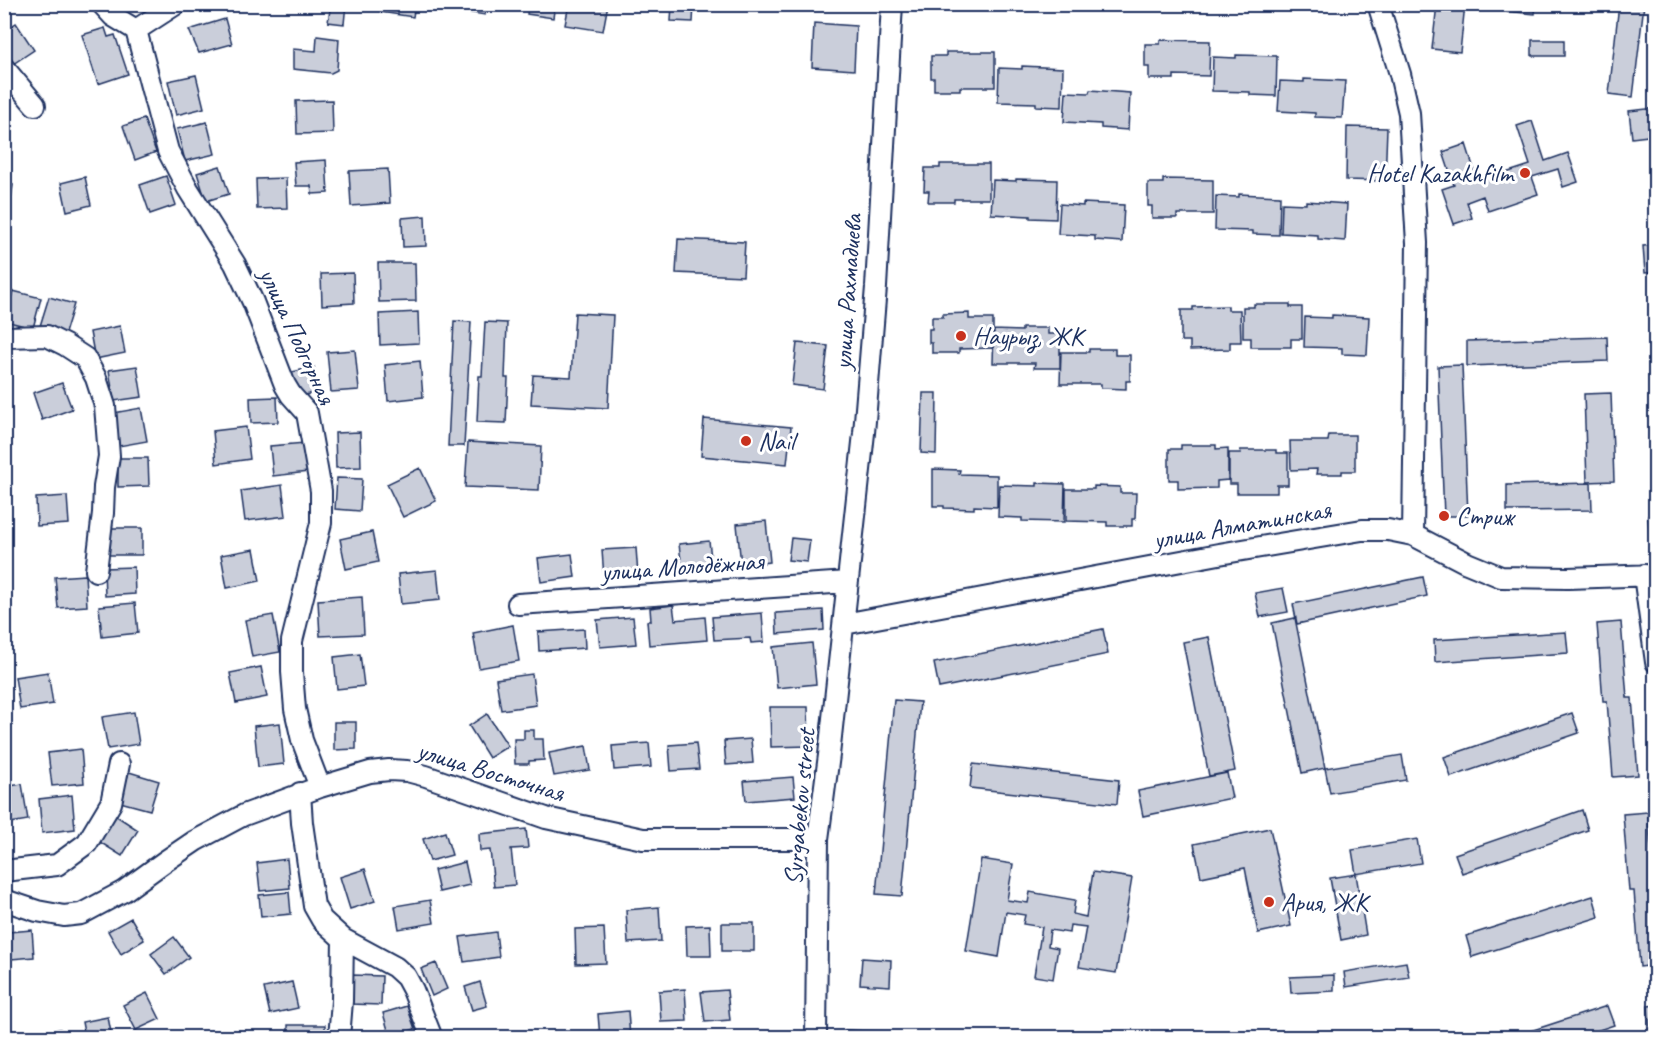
<svg xmlns="http://www.w3.org/2000/svg" width="1660" height="1042" viewBox="0 0 1660 1042" font-family="Caveat,sans-serif">
	<style>
		.building { fill: #caceda; stroke: #1b2f5e; stroke-width: 1.5 }
		.lines { fill: none; stroke-linecap: round; stroke-linejoin: round }
		.minor-casing { stroke: #1b2f5e; stroke-width: 24 }
		.minor { stroke: #fff; stroke-width: 20 }
		.poi-dot { fill: #c8321e; stroke: #fff; stroke-width: 2 }
		.labels { text-anchor: middle; stroke-width: 6; stroke-linejoin: round; paint-order: stroke }
		.poi-label { font-size: 26px; fill: #1b2f5e; stroke: #fff; text-anchor: start }
		.street-label { font-size: 26px; fill: #1b2f5e; stroke: #fff }
	</style>
	<rect width="100%" height="100%" fill="#fff"/>
	<filter id="ink" filterUnits="userSpaceOnUse"><feTurbulence type="fractalNoise" baseFrequency=".0167" numOctaves="2"/><feDisplacementMap in="SourceGraphic" scale="12" xChannelSelector="R" yChannelSelector="G"/><feConvolveMatrix kernelMatrix="1 2 1 2 8 2 1 2 1" color-interpolation-filters="sRGB"/></filter>
	<g filter="url(#ink)">
		<path class="building" d="M331,4H346L344,24L328,22Z
			M382,4H415L413,17L381,12Z
			M448,4H487L485,15L447,9Z
			M528,4H555L553,18L527,14Z
			M569,4H608L603,31L565,25Z
			M672,4H694L693,22L671,21Z
			M1437,4H1465L1460,52L1432,49Z
			M1486,4H1536L1535,14L1485,9Z
			M1619,4H1644L1633,97L1609,94Z
			M225,19L232,44L199,53L189,30Z
			M16,23L34,50L13,64L4,51V31Z
			M814,23L856,26L854,70L812,67Z
			M105,28L108,37L115,35L128,74L98,84L82,35Z
			M317,36L339,39L337,70L331,73L293,69V49L316,51Z
			M1160,40L1210,41L1209,76L1174,75V79H1149V67H1145V44H1160Z
			M1532,40H1564V56H1532Z
			M946,52H995V87H960V90H934V78H931V56H946Z
			M1236,55L1277,56L1276,96L1250,95V92L1212,91L1213,57L1236,58Z
			M1022,66L1063,68L1062,107L1036,106V103L998,102L999,68L1022,69Z
			M196,75L204,108L176,115L168,81Z
			M1304,79L1345,81L1342,118L1315,117V113L1278,111L1280,81L1304,82Z
			M1090,90L1130,93L1128,130L1101,128V124L1064,122L1066,92L1089,93Z
			M332,100L333,133L297,134L296,101Z
			M1656,108V135L1632,138L1629,111Z
			M144,119L156,152L135,160L123,126Z
			M1532,121L1545,161L1568,153L1578,182L1563,187L1558,169L1532,177L1538,194L1488,211L1483,196L1467,202L1472,218L1454,224L1442,189L1454,185L1443,152L1466,144L1478,182L1530,165L1517,126Z
			M207,122L215,154L185,161L177,129Z
			M1347,127L1387,128L1385,181L1346,180Z
			M326,160L328,193L312,194L311,186H296L294,162Z
			M940,164H989V199H954V202H928L929,191H924L925,168H940Z
			M220,166L229,194L206,201L197,173Z
			M388,169L390,203L351,206L349,171Z
			M166,176L176,205L150,214L140,185Z
			M85,177L91,205L67,211L61,183Z
			M286,178L287,208L257,209L256,179Z
			M1016,179L1057,180L1056,219L1030,218V216L991,214L993,180L1016,181Z
			M1163,179L1213,180V214H1177V218H1152V206H1148V183H1163Z
			M4,184L13,185L9,212L4,211Z
			M1239,194L1280,196L1279,235L1253,234V231L1215,230L1216,196L1239,197Z
			M1306,201L1347,204L1345,241L1318,239V235L1281,233L1282,203L1306,204Z
			M1083,203L1124,205L1122,242L1095,240V236L1058,234L1060,204L1083,206Z
			M425,216L426,246L403,247L402,218Z
			M678,239L745,242L743,276L676,273Z
			M1656,245V272L1645,273L1643,246Z
			M378,263H415L416,301L379,302Z
			M353,273L354,303L322,305L321,274Z
			M13,291L41,298L33,328L5,321Z
			M49,297L74,304L65,333L40,326Z
			M1254,304H1290V307H1302V339H1291V347H1251V338H1243V307H1254Z
			M1228,306V310H1240L1241,342H1230V349L1190,350V341H1181V310H1193V307Z
			M418,312L419,343L380,345L379,314Z
			M575,313L613,315L608,408L531,404L533,375L571,377Z
			M969,313V319H993V348L959,349V353H932V343H929V329H932V317H943V314Z
			M1332,315L1369,317L1367,355L1342,354V348L1304,347L1305,317L1332,318Z
			M454,321L471,322L464,446H448Z
			M485,322L507,323L505,378H508L506,423L477,422L479,376H482Z
			M120,326L125,353L95,359L90,332Z
			M1022,328H1048V334H1060V368H1034L1035,363H993L994,330L1022,331Z
			M1607,337L1608,361L1467,366V341Z
			M797,343L828,346L823,389L792,385Z
			M1089,349H1115V355H1130V381H1126V389L1101,388V384H1060L1061,352H1089Z
			M355,350L359,390L331,392L327,352Z
			M420,361L423,397L388,401L385,365Z
			M1462,365L1468,516H1444L1438,366Z
			M137,366L142,397L114,401L109,370Z
			M314,367L320,391L298,397L292,372Z
			M62,383L72,409L42,420L33,393Z
			M923,393H937L936,454L921,453Z
			M1611,393L1614,481L1587,482L1584,394Z
			M277,397L278,422L251,423L250,398Z
			M141,408L147,441L119,446L113,413Z
			M704,419L791,427L787,464L701,456Z
			M246,427L250,459L216,464L213,431Z
			M360,432L361,467L336,468L335,433Z
			M1329,435H1355V471H1342V474H1316L1317,469L1291,470L1290,441H1328Z
			M468,442L541,446L539,490L465,487Z
			M305,443L308,472L273,476L270,446Z
			M1181,445H1216V449L1228,448V480L1217,481V488L1178,489V480H1169V449H1181Z
			M1240,450H1276V453H1288V485H1277V493H1237V484H1229V453H1241Z
			M118,458H148L149,486L118,487Z
			M420,468L436,501L403,517L387,484Z
			M933,469L960,470L959,474L997,475V507L974,506V509L944,508V506H933Z
			M337,478L362,479L360,511L335,509Z
			M1037,483L1065,484L1064,522L1022,521V518L998,517L999,485L1037,486Z
			M1591,483L1592,510L1507,511V485Z
			M282,485L286,516L245,521L241,491Z
			M1094,486L1120,487V493H1136L1135,519H1132V526H1107V522L1066,521V489H1094Z
			M67,496L69,524L37,526L36,498Z
			M1648,516H1656V542L1650,543Z
			M766,521L770,562L741,565L737,524Z
			M108,528H142V555H108Z
			M372,532L378,562L346,569L340,539Z
			M791,538L810,540L807,562L788,560Z
			M709,541L712,566L682,569L679,544Z
			M636,548L638,575L604,578L602,550Z
			M254,549L260,581L227,588L221,555Z
			M572,554L575,577L541,582L538,558Z
			M134,567L135,594L105,596L104,568Z
			M437,570L440,600L401,604L398,574Z
			M85,575L87,606L58,608L55,577Z
			M1423,577L1427,596L1297,624L1293,604Z
			M1283,588L1288,612L1260,617L1255,593Z
			M362,597L364,634L320,636L318,600Z
			M135,603L138,633L102,637L99,606Z
			M673,605L675,620L705,617L707,640L649,645L647,621H651L650,608Z
			M823,610L824,630L777,634L776,613Z
			M762,613L764,642L751,643L750,638L714,640L712,617Z
			M273,615L280,652L252,657L245,620Z
			M633,617L636,644L600,647L597,620Z
			M1295,618L1325,768L1302,773L1272,623Z
			M1621,622L1627,698H1632L1638,775L1613,777L1607,701H1603L1597,624Z
			M513,625L519,661L479,668L473,633Z
			M584,629L585,648L539,651L538,632Z
			M1103,629L1108,654L939,688L934,663Z
			M1566,632L1568,653L1435,662L1434,640Z
			M1209,637L1235,771L1209,776L1183,642Z
			M812,643L816,684L777,688L773,647Z
			M360,654L364,686L337,689L334,657Z
			M261,667L267,697L236,703L230,673Z
			M48,672L53,704L20,709L15,677Z
			M532,674L536,705L501,710L496,679Z
			M894,700L920,702L902,896L876,894Z
			M770,707H808L809,746L771,747Z
			M134,712L139,744L108,749L102,717Z
			M1572,713L1579,733L1451,777L1444,757Z
			M487,714L508,746L489,758L469,726Z
			M334,722H356V749L334,750Z
			M280,723L284,764L258,767L254,726Z
			M524,730H534V739H543L544,760L529,761V764H515L514,739H524Z
			M751,739L753,763L726,765L724,741Z
			M649,743L651,767L614,770L612,746Z
			M696,743L699,769L671,771L669,745Z
			M586,746L590,770L554,776L549,753Z
			M81,749L84,783L52,786L48,753Z
			M1402,755L1406,780L1330,793L1325,768Z
			M973,764L1119,780L1117,804L970,788Z
			M129,772L159,781L150,810L120,802Z
			M1227,773L1232,798L1143,816L1138,791Z
			M793,777L795,797L746,801L744,781Z
			M22,784L28,820L4,824V787Z
			M72,795L75,829L42,833L39,799Z
			M1582,810L1588,830L1462,873L1455,854Z
			M1648,812L1654,888H1656V965L1640,967L1634,891H1629L1623,814Z
			M115,815L138,830L122,856L98,841Z
			M1270,828L1291,926L1258,933L1245,868L1201,877L1194,844Z
			M526,829L528,848L511,849L515,885L494,887L490,850L480,851L479,834Z
			M445,832L452,855L430,861L423,839Z
			M1417,839L1421,863L1356,874L1352,850Z
			M287,859L290,888L260,891L257,863Z
			M981,859L1013,864L1007,900L1028,903L1030,892L1075,900L1073,914L1086,917L1093,872L1132,878L1116,973L1079,967L1086,927L1070,925L1069,933L1050,930L1048,946L1058,948L1053,979L1034,976L1042,927L1023,924L1025,915L1006,912L999,957L966,951Z
			M465,862L470,885L439,892L434,870Z
			M365,869L375,901L350,909L340,877Z
			M1356,874L1366,935L1341,940L1330,878Z
			M289,892L291,914L261,917L259,895Z
			M1593,896L1599,917L1472,957L1466,936Z
			M430,900L434,923L399,929L395,906Z
			M659,907L661,941L628,943L626,910Z
			M131,918L144,940L121,954L108,931Z
			M722,923H754V951H722Z
			M710,925L711,956H687L686,926Z
			M604,928L606,963L576,964L575,929Z
			M32,930L34,957L11,959L8,932Z
			M496,932L499,957L464,962L460,937Z
			M174,937L189,957L166,974L151,954Z
			M862,958L891,960L890,986L860,984Z
			M1406,962L1409,977L1346,987L1344,972Z
			M436,963L447,989L432,996L421,969Z
			M352,975L382,976L381,1005L350,1004Z
			M1334,975V991L1291,993L1290,977Z
			M292,982L298,1008L270,1014L264,988Z
			M480,982L487,1006L472,1010L465,987Z
			M685,989L687,1021L661,1022L659,991Z
			M727,990L730,1020L705,1022L701,992Z
			M8,993L11,1025L4,1026V994Z
			M147,993L160,1019L136,1030L123,1005Z
			M1656,1005V1038H1650L1648,1006Z
			M407,1006L415,1029L390,1037L383,1013Z
			M1607,1006L1614,1025L1575,1038H1509Z
			M628,1011L630,1038H600L598,1014Z
			M108,1017L112,1038H85L82,1022Z
			M288,1025H325V1038H288Z
			M60,1029L61,1038H34L33,1034Z
			M845,1030L889,1032V1038H845Z"/>
		<g class="lines">
			<defs>
				<path id="minor" d="M102,4L113,16L136,30
					M1378,4L1400,74L1409,113L1417,243L1413,535
					M136,30L168,151L188,189L235,264L253,302L285,385L291,395L307,413L321,491V523L292,641V672L295,709L302,740L320,787
					M136,30L176,4
					M4,68L35,105
					M4,337L47,336L65,345L85,358L96,378L105,406L109,456L104,487L103,513L96,571
					M1644,575L1656,662
					M518,604L848,582
					M844,624L1219,554L1362,530H1388L1413,535L1467,563L1501,577L1568,578L1656,575
					M300,793L302,823L314,906L322,920L343,939L395,967L406,977L413,990L432,1038
					M4,871L57,865L87,843L111,803L119,764
					M4,900L37,911L64,916L81,914L124,891L164,862L195,841L244,815L320,787L370,772L389,770L407,771L426,776L546,818L643,839H818
					M339,1038L342,1001L343,939
					M816,1038L818,839L829,755L864,433L876,287L892,4"/>
			</defs>
			<use href="#minor" class="minor-casing"/>
			<use href="#minor" class="minor"/>
		</g>
	</g>
	<g class="poi-dot">
		<circle cx="1525" cy="173" r="6"/>
		<circle cx="961" cy="336" r="6"/>
		<circle cx="746" cy="441" r="6"/>
		<circle cx="1444" cy="516" r="6"/>
		<circle cx="1269" cy="902" r="6"/>
	</g>
	<g class="labels">
		<g class="poi-label">
			<text x="1513" y="182" text-anchor="end">Hotel Kazakhfilm</text>
			<text x="973" y="345">Наурыз, ЖК</text>
			<text x="758" y="450">Nail</text>
			<text x="1456" y="525">Стриж</text>
			<text x="1281" y="911">Ария, ЖК</text>
		</g>
		<g class="street-label">
			<text transform="translate(847 292) rotate(-86)" y="9">улица Рахмадиева</text>
			<text transform="translate(298 336) rotate(65)" y="9">улица Подгорная</text>
			<text transform="translate(1242 524) rotate(-10)" y="9">улица Алматинская</text>
			<text transform="translate(682 566) rotate(-4)" y="9">улица Молодёжная</text>
			<text transform="translate(491 771) rotate(17)" y="9">улица Восточная</text>
			<text transform="translate(799 807) rotate(-85)" y="9">Syrgabekov street</text>
		</g>
	</g>
	<rect width="1660" height="1042" fill="none" stroke="#fff" stroke-width="24"/>
	<rect x="12" y="12" width="1636" height="1018" fill="none" stroke="#1b2f5e" stroke-width="2" filter="url(#ink)"/>
</svg>
